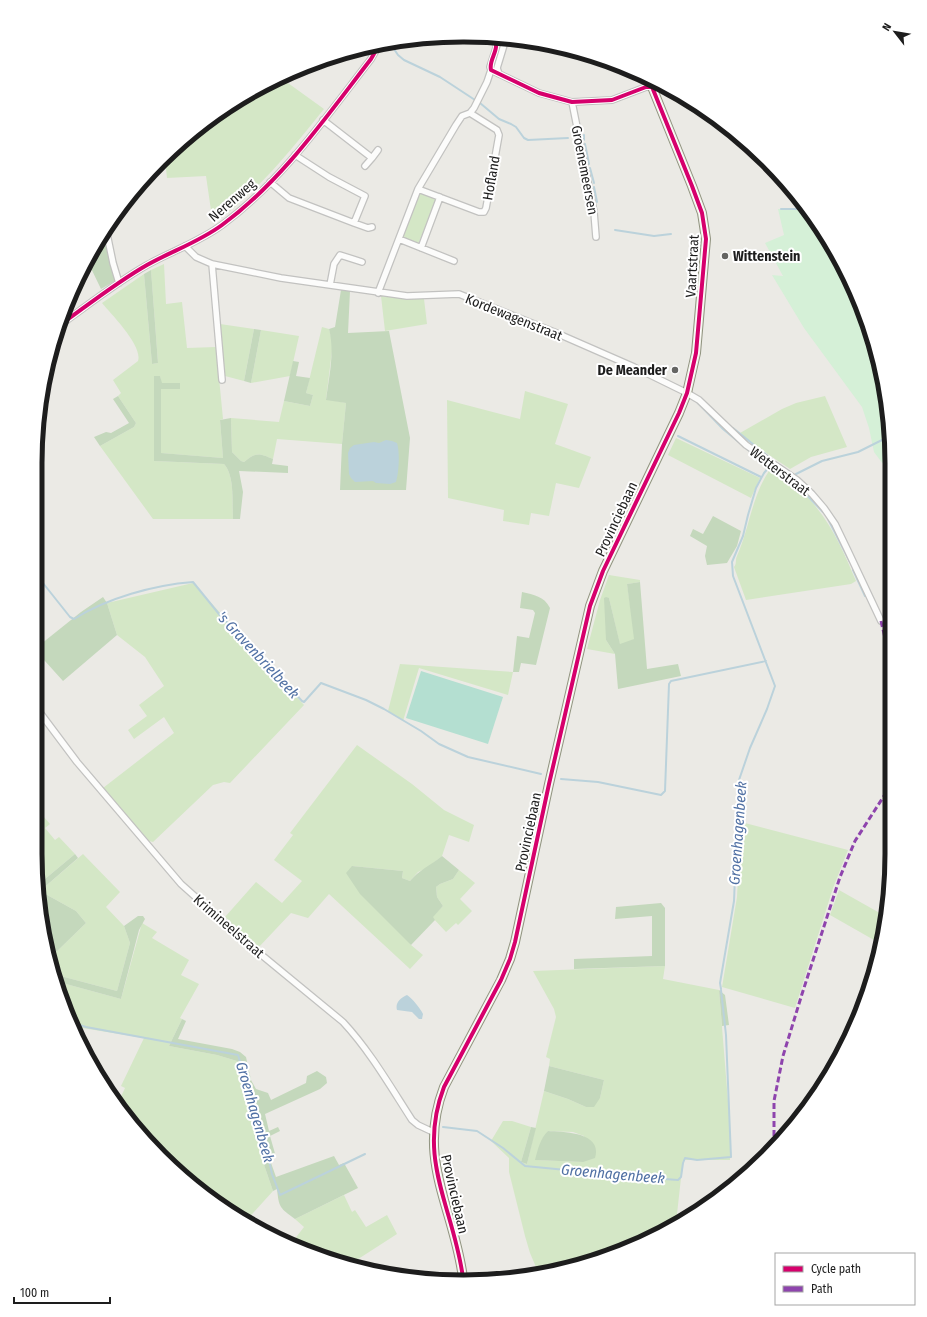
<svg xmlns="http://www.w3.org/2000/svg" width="927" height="1317" viewBox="0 0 927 1317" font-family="'Fira Sans Condensed',sans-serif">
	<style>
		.grass { fill: #d4e7c6; fill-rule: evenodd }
		.forest { fill: #c4d8bc }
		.park { fill: #d5f0d7 }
		.pitch { fill: #b4dfd1 }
		.water { fill: #bbd2db }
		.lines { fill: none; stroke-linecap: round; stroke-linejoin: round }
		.stream { stroke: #bbd2db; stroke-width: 2 }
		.minor-casing { stroke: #c2c2c0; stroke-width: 8 }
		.secondary-casing { stroke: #90937f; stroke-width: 10 }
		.minor { stroke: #fcfcfb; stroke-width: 5.5 }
		.secondary { stroke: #f1f2ea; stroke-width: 8 }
		.quiet { stroke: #8e44ad; stroke-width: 3; stroke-dasharray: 6 3; stroke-linecap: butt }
		.cycleway-casing { stroke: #fff; stroke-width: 6 }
		.cycleway { stroke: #d6006c; stroke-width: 4 }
		.poi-dot { fill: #656563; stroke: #fff; stroke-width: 1.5 }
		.labels { text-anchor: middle; stroke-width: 4; stroke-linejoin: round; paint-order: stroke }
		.street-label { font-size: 14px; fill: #1d1d1d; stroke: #fff }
		.poi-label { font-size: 14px; font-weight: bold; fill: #1d1d1d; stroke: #fff; text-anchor: start }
		.water-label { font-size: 15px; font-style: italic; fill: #5171a4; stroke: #fff }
		.rim { fill: none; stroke: #1d1d1d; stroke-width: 5 }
	</style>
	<rect width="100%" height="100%" fill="#ebeae5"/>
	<path class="grass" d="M281,78L324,109C290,151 258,192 213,224L206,176L167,178L165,159L181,141L249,93Z
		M419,193H422L435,198L436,202L418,244L403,238L402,234Z
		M164,264L166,304L182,302L187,348L216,347L223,419L220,420L223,458L160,453L161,389H180V383H161L160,376L154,461L224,464C235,476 232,503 233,519H153L100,446L134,427L136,423L118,396L121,393L113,380L138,361C143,346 112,315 102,303L144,274L152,364L158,363L151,270Z
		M381,296L407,299H424L427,324L385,331Z
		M220,324L254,329L244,381L225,376Z
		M322,327L329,329L332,340V351L326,399L346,403L342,444L277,439L273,459C259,453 256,452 244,462L241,461L232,452L231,418L279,422L284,401L310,406L313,395L306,393Z
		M261,330L299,336L290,376L251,383Z
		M525,391L568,404L555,444L591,457L579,488L556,483L549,516L531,513L529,525L503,521L504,510L448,498L447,400L520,419Z
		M825,396L847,447L811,457L790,469L754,445L740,433L782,409L796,403Z
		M676,438L760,478L751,498L668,455Z
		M769,471L787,484L792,483C800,491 810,498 816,507C834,529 845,555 856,581L851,584L746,600L734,567C737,564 735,560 737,556C749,529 752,496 769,471Z
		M609,575L640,580V582L627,584L635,639L620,645L609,598L606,640L615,654L587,649L600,600Z
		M193,583L304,705L230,783L224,782L213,785L153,842L149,841L103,788L174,733L164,717L134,739L128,730L147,716L139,705L164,686L145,657L117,635L107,603Z
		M400,664L513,672L508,695L419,668L403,721L388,711Z
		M357,745L412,784L444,810L474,825L469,842L449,835L442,856L427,868L418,872L410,881L402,878L403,871L352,866L411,945L423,955L410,969L329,894L308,918L291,913L258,948L225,917L256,882L282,903L302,881L274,860L293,835L290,833Z
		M35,811L43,816L50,824L45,828L55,840L59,837L75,854L39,884L35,853Z
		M741,822L848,850L833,888L795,1008L722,987L737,897Z
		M83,854L120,892L106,907L124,926L130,943L117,991L53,974L49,959L86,923L76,911L40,891Z
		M459,870L475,883L460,899L472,911L458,925L456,923L446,932L432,917L443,906L437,897L436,887L440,884L453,879Z
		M839,890L885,916L881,944L830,915Z
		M142,923L157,932L152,938L189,960L181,975L199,984L180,1018L182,1019L169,1046L217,1055L237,1061L241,1068L246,1084L251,1103L257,1112L261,1156L273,1191L245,1222L181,1176L118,1103L125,1088L121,1086L144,1038L76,1027L72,1026L68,1018L55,981L121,999Z
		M665,966L663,979L719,990L730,1126V1160H683L676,1223L653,1238L601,1259L539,1274L530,1253L525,1236L509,1172V1158L491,1141L503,1121H512L531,1127L521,1162L527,1164L544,1091L568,1099L586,1107L600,1098L604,1080L549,1066L550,1059L546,1057L556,1017L554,1009L533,971ZM548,1131L573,1132L584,1136L583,1162L536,1160Z
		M344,1195L352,1212L355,1210L366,1227L387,1215L397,1234L352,1263L299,1249L290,1245L304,1227L295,1219Z"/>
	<path class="forest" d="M103,233L115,281L101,289L87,260Z
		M151,270L158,363L152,364L144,274Z
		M341,290L350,291L348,333L389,331L410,438L406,490H340L342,444L346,403L326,400C329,376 335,352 329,329L335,327Z
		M254,329L261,330L251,383L244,381Z
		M293,361L299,362L296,376L310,378L306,393L313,395L310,406L284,401Z
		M154,376H160L162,383H180V389H161V453L223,458L220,420L231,418L232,452L241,461L244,462C256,452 259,453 273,459L272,464L288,466V473L239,471L243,492L240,519H233C232,503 235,476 224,464L154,461Z
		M118,396L136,423L134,427L100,446L94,437L106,432L111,433L129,423L113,399Z
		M713,516L741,531L737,546L727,563L707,565L705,556L707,546L690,536L693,529L703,534Z
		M640,582L647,669L678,664L681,676L618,689L615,654L606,640L604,598L606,597L609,598L620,644L634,639L627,584Z
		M522,592C534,595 544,596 550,608L536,665L521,663L519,672H513L517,636L529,638L535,613L533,610L520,608Z
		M103,597L107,603L117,635L63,681L35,650V636L41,644L81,612Z
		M75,854L78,858L40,891L76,911L86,923L49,959L39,884Z
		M442,856L459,870L453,879L440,884L436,887L437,897L443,906L433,917L435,920L411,945L360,894L346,873L352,866L403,871L402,878L410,881C419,870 431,865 442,856Z
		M661,903L665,908V966L574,969V959L652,956V916L615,919L616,907Z
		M138,916H143L145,919L139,930L121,999L55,981L53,974L117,991L130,943L124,926Z
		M719,990L725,995L729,1025L722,1026Z
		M182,1019L186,1021L178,1039L232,1049L240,1052L246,1057L251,1080L256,1089L268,1093L271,1100L306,1083L307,1076L317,1071L326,1077L327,1083L320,1089L265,1114L269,1131L278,1127L280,1131L270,1136L276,1157L270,1160L276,1177L334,1156L339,1165L344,1163L358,1188L295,1219C280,1208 279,1208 277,1189L273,1191L261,1156L257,1112L251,1103L246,1084L241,1068L237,1061L217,1055L169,1046Z
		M549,1066L604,1080L600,1098L594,1107H586L568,1099L544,1091Z
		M531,1127L536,1128L527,1164L521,1162Z
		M548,1131C564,1132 603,1132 595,1158L583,1162L535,1160C538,1149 540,1139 548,1131Z"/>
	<path class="park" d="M778,209H804L848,274L877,352L888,407L889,472L874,452L869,428L862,407L804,328L772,275L783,276L765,243L784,235Z"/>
	<path class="pitch" d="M421,671L503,697L488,744L406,718Z"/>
	<path class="water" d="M386,440L392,441L397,443C400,452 399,472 396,482L390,484L376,483L373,481L355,482L351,478L349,474L348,453L350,448L354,445L374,442L379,443Z
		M407,995C412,998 420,1008 423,1014L422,1019H419L412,1012L397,1010C395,1003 400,998 407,995Z"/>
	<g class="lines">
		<path class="stream" d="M390,43L398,55L404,60L440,77L475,100
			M480,103L499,119L511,124L516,127L524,138L528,140L568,138
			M584,135V140
			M585,144L589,164
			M590,168L594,183
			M594,187L597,202
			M781,209H804
			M615,230L654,236L671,234
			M697,402L723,429L769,467
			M733,428L774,461
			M678,436L761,477
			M796,474L822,461L858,452L888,437
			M797,485L823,512
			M828,519L850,562
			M853,570L865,596
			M35,573L70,617L74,619C107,598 154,585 193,582L223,619L237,631L302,701L304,702L321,683L366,700L384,709L421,731L439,744L468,757L541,774
			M561,779L598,782L661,795L665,791L669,684L671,681L766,661
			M721,989L720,983L734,901L739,780L750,748L767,709L775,686L733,576L732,562L743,536L748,515L756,488L764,473L769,467L788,480L790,479
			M70,1022L86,1027L238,1055L264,1137L272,1174L280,1195L365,1154
			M443,1127L477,1131L503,1148L525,1166L638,1177L678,1180L681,1177L683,1163L685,1158L697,1160L731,1157L726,1035L721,990"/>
		<defs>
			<path id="minor" d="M493,37L501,40L504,45L497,68L499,74
				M491,70L539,93L572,102L612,100L646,87H652L661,84
				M572,102L594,212L596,237
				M323,120L372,158L378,150
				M365,166L372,158
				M270,182L289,198L354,223L365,196L329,177L295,155
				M418,189L479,212H484L486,208L499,135L497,130L470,113
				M354,223L368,228L372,227
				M106,229L113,263L119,283
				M399,239L454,261
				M185,246L196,257L212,264L281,278L407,296L459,294L554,332L634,367L687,393L699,400L746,445L797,480L812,494L824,508L835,524L848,551L881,621L890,625
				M421,248L440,197
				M212,264L222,380
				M330,285L334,264L340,255L362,262
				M378,293L418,189L456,125L462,116L470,113L474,108L487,82L491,70L490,67L497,45L496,41L492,36
				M60,325C88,305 117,282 147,265C172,251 199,242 222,225C282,181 326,117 371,59L379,45
				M35,706L77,762L181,884L247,943L343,1022C370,1051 390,1086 412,1120L418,1125L433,1132"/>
			<path id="secondary" d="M463,1278C454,1208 416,1160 444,1087L501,980L510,959L515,942L549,784L590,606L603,571L679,413L687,393L696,353L706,239L702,213L692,186L648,77"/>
		</defs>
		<use href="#minor" class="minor-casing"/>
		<use href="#secondary" class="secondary-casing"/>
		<use href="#minor" class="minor"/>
		<use href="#secondary" class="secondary"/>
		<path class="quiet" d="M881,621L890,659
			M774,1145V1101L783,1056L802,994L840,877L855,841L891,785"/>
		<defs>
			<path id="cycleway" d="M492,36C503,48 488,58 491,70L539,93L572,102L612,100L646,87H652L661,84
				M60,325C88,305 117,282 147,265C172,251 199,242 222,225C282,181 326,117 371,59L379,45
				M463,1278C454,1208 416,1160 444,1087L501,980L510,959L515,942L549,784L590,606L603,571L679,413L687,393L696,353L706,239L702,213L692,186L648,77"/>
		</defs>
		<use href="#cycleway" class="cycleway-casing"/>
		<use href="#cycleway" class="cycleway"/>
	</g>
	<g class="poi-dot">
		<circle cx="725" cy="256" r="4"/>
		<circle cx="675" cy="370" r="4"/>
	</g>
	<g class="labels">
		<g class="street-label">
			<text transform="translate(585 170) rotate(79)" y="5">Groenemeersen</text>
			<text transform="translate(491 178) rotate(-80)" y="5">Hofland</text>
			<text transform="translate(232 200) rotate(-41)" y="5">Nerenweg</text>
			<text transform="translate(692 266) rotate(-87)" y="5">Vaartstraat</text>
			<text transform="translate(514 317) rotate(22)" y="5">Kordewagenstraat</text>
			<text transform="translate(780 471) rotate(37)" y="5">Wetterstraat</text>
			<text transform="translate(616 519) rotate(-65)" y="5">Provinciebaan</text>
			<text transform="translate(528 832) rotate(-78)" y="5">Provinciebaan</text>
			<text transform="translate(229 926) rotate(41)" y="5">Krimineelstraat</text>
			<text transform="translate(455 1194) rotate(77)" y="5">Provinciebaan</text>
		</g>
		<g class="poi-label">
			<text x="733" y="261">Wittenstein</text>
			<text x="667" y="375" text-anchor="end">De Meander</text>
		</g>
		<g class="water-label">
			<text transform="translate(258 655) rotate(47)" y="5">'s Gravenbrielbeek</text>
			<text transform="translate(738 833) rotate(-86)" y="5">Groenhagenbeek</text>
			<text transform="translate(255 1112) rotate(74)" y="5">Groenhagenbeek</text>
			<text transform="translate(613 1174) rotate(5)" y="5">Groenhagenbeek</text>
		</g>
	</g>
	<path d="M0 0H927V1317H0ZM463 42H464A421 421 0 0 1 885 463V854A421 421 0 0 1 464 1275H463A421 421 0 0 1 42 854V463A421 421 0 0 1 463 42Z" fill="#fff" fill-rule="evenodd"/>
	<path class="rim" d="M463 42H464A421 421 0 0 1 885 463V854A421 421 0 0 1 464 1275H463A421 421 0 0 1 42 854V463A421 421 0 0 1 463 42Z"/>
	<rect x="775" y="1253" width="140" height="52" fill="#ffffff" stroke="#a5a5a5"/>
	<rect x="783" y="1266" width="20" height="6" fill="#d6006c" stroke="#a5a5a5"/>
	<text x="811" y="1273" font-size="12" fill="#1d1d1d">Cycle path</text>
	<rect x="783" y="1286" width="20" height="6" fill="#8e44ad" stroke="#a5a5a5"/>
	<text x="811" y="1293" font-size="12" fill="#1d1d1d">Path</text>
	<g transform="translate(895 32) rotate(301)" stroke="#ffffff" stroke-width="3" paint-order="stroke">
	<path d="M0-3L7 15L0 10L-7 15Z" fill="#1d1d1d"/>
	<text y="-6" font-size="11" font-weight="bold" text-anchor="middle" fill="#1d1d1d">N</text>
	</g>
	<path d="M14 1297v6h96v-6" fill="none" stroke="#1d1d1d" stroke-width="2"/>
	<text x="20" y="1297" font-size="12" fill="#1d1d1d" stroke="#ffffff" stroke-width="3" paint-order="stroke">100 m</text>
</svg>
